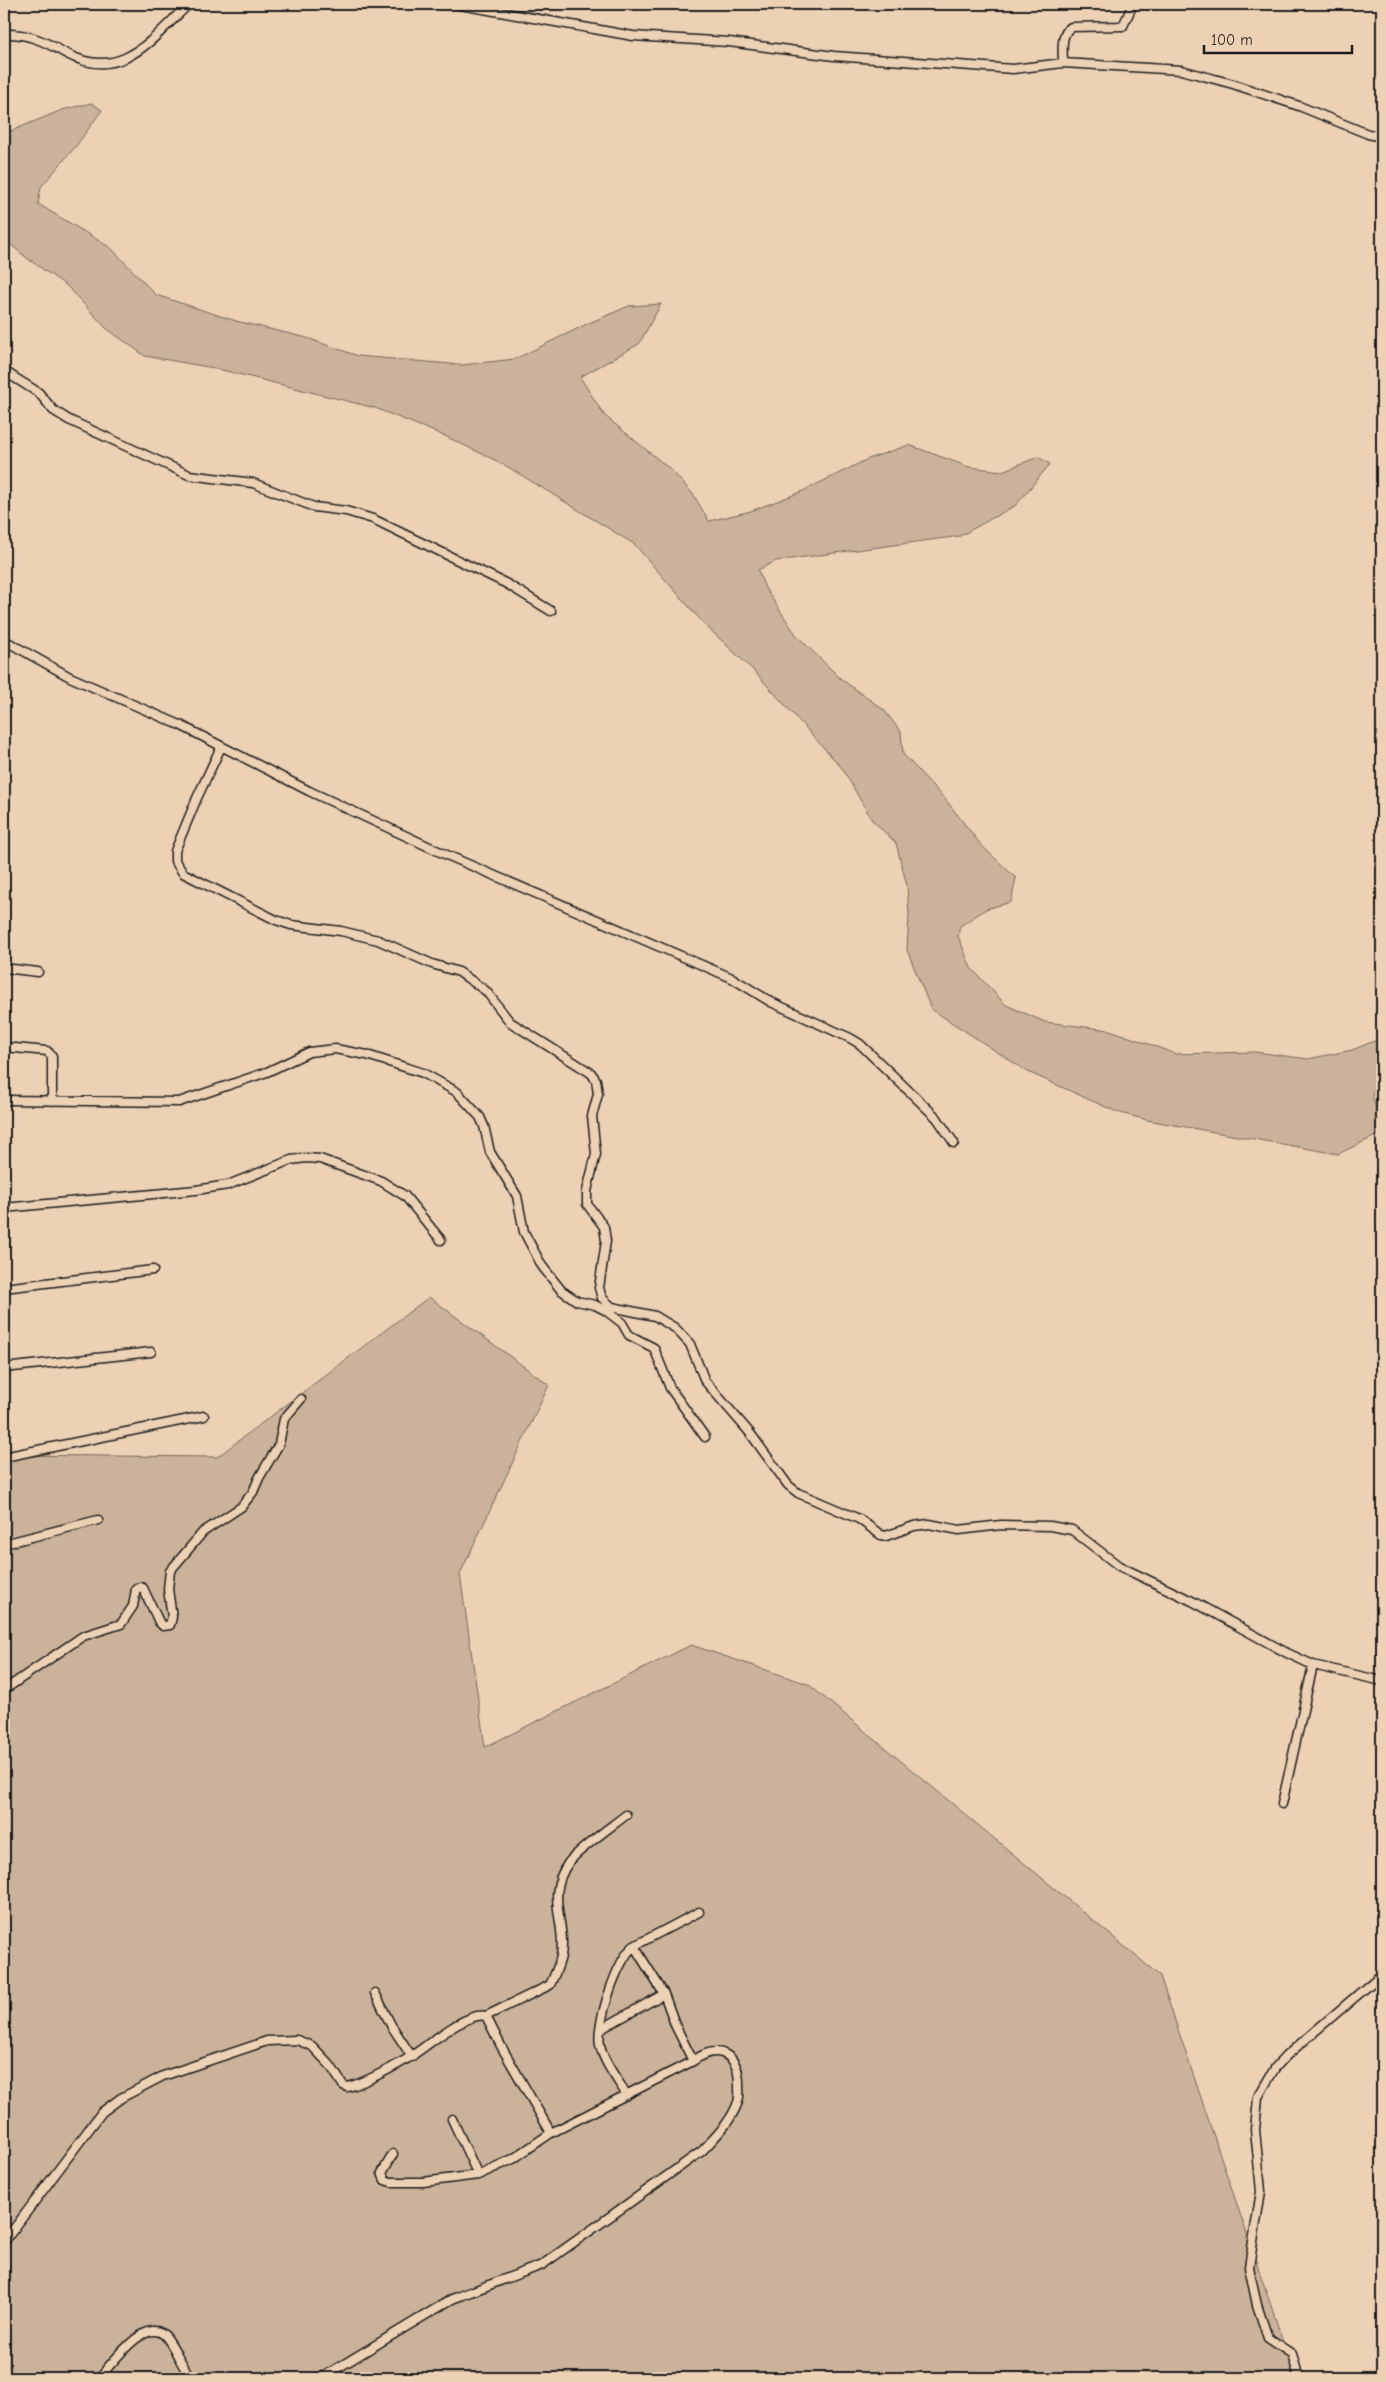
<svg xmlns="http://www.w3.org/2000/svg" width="1386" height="2382" viewBox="0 0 1386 2382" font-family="'Comic Neue',sans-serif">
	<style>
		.green { fill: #cbb39b; stroke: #74685c }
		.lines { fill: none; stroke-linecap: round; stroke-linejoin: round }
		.street-casing { stroke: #1c1c1c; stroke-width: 11 }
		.street { stroke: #edd1b4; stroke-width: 8 }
	</style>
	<rect width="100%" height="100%" fill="#edd1b4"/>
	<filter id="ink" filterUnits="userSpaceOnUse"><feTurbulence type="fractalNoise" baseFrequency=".02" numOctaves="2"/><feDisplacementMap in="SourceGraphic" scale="10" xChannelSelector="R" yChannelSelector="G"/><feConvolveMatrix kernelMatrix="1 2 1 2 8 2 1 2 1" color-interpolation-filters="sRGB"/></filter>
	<g filter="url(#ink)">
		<path class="green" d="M91,103L102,110L76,146L41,187L38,204L111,248L156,295L236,321L307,338L358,356L462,365L515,359L589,323L629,306L661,304L639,344L580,377L604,415L671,470L693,494L709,521L751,511L801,492L868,459L909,445L969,467L1002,471L1038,457L1050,464L1016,505L960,536L776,561L758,570L765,588L797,636L841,679L884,710L901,732L903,754L945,799L981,845L1016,878L1011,902L986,909L960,926L958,936L971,968L1006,1005L1045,1022L1110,1030L1176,1054L1255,1052L1308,1059L1352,1050L1382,1038V1086L1372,1094L1382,1133L1338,1154L1147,1120L1117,1112L1028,1072L931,1009L907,950L909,915L907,886L896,843L872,820L842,768L754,671L705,625L634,544L503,464L447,437L375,408L214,368L145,356L106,328L67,286L28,259L4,239V134L62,110Z
			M429,1297L549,1385L460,1574L485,1747L691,1645L808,1684L1160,1976L1293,2371L1289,2378H4V1455L217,1457Z"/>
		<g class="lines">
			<defs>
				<path id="street" d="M455,4L633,36L729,42L834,56L1013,69L1063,63L1181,70L1233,84L1299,106L1368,134L1382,137
					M4,34C28,33 44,41 65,53C122,84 152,38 189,4
					M1063,63C1063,51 1060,34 1071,27L1123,26L1133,4
					M4,371L39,393L53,410L69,420L189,475L253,483L314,507L346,511L373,519L507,584L551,611
					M4,640L70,677L180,725L309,791L449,856L732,978L771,1002L850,1038L860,1044L937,1118L954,1143
					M221,747L197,798L175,851V861L183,873L276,920L291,925L341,931L378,940L432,964L459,972L486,991L510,1022L591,1073L596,1080L598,1094L592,1116L596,1154L587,1191V1204L604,1227L606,1241L599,1288L602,1298L612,1307L655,1316L675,1328L690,1344L705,1381L750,1433L788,1485L798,1493L859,1519L881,1535L886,1536L914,1526L929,1524L959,1530L1001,1525L1050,1526L1072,1530L1119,1566L1192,1601L1287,1653L1313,1665L1382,1681
					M4,968L38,972
					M4,1047L47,1051L52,1056V1101
					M4,1100L179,1102L267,1072L309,1052L335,1049L367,1055L423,1073L457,1092L480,1117L484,1126L490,1152L517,1196L524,1232L542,1266L561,1290L577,1301L595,1305L605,1310L622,1323L629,1335L654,1348L670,1388L705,1437
					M4,1208L196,1190L228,1185L291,1160L306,1158L320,1159L381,1181L405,1196L441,1240
					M4,1288L153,1270
					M4,1368L151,1352
					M4,1457L204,1416
					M4,1544L98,1520
					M4,1690L83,1636L121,1624L133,1606L136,1589L140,1587L143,1588L159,1622L163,1626L170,1625L172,1617L168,1589L170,1571L203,1532L241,1507L253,1492L259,1478L279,1444L284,1419L301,1399
					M1282,1804L1313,1665
					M634,1946L699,1912
					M375,1993L391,2025L412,2057
					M486,2016L550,1985C554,1976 559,1966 561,1956C567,1921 544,1897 569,1862C578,1850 612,1826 626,1815
					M601,2029L664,1994
					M627,2095C617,2079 604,2063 600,2045C596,2024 617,1959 634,1946L664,1994L676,2027L693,2061
					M452,2119L478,2175
					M4,2242L102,2112L121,2098L163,2076L267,2041L297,2040L312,2046L330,2065L343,2085L347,2087C361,2085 400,2064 413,2055C428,2045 468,2011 486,2016L501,2046L551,2133
					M99,2378C111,2365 148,2312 167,2338C176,2350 182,2366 191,2378
					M321,2378L452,2299L542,2265L702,2151C716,2136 731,2122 738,2102C740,2097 739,2091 739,2087C740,2055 719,2042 693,2061L551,2133L513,2159L478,2175L423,2182H391L385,2180L382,2173L393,2154
					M1299,2378L1292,2354L1268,2338L1257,2305L1249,2267L1261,2191L1255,2130L1258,2097L1275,2068L1286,2056L1382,1974"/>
			</defs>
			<use href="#street" class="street-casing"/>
			<use href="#street" class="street"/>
		</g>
	</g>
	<rect width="1386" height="2382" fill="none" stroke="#edd1b4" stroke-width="20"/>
	<rect x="10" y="10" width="1366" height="2362" fill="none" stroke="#1c1c1c" stroke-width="2" filter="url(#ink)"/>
	<path d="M1204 45v8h148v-8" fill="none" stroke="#1c1c1c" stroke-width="2.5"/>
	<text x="1211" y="45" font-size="15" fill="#1c1c1c" stroke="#edd1b4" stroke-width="4" paint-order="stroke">100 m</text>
</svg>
